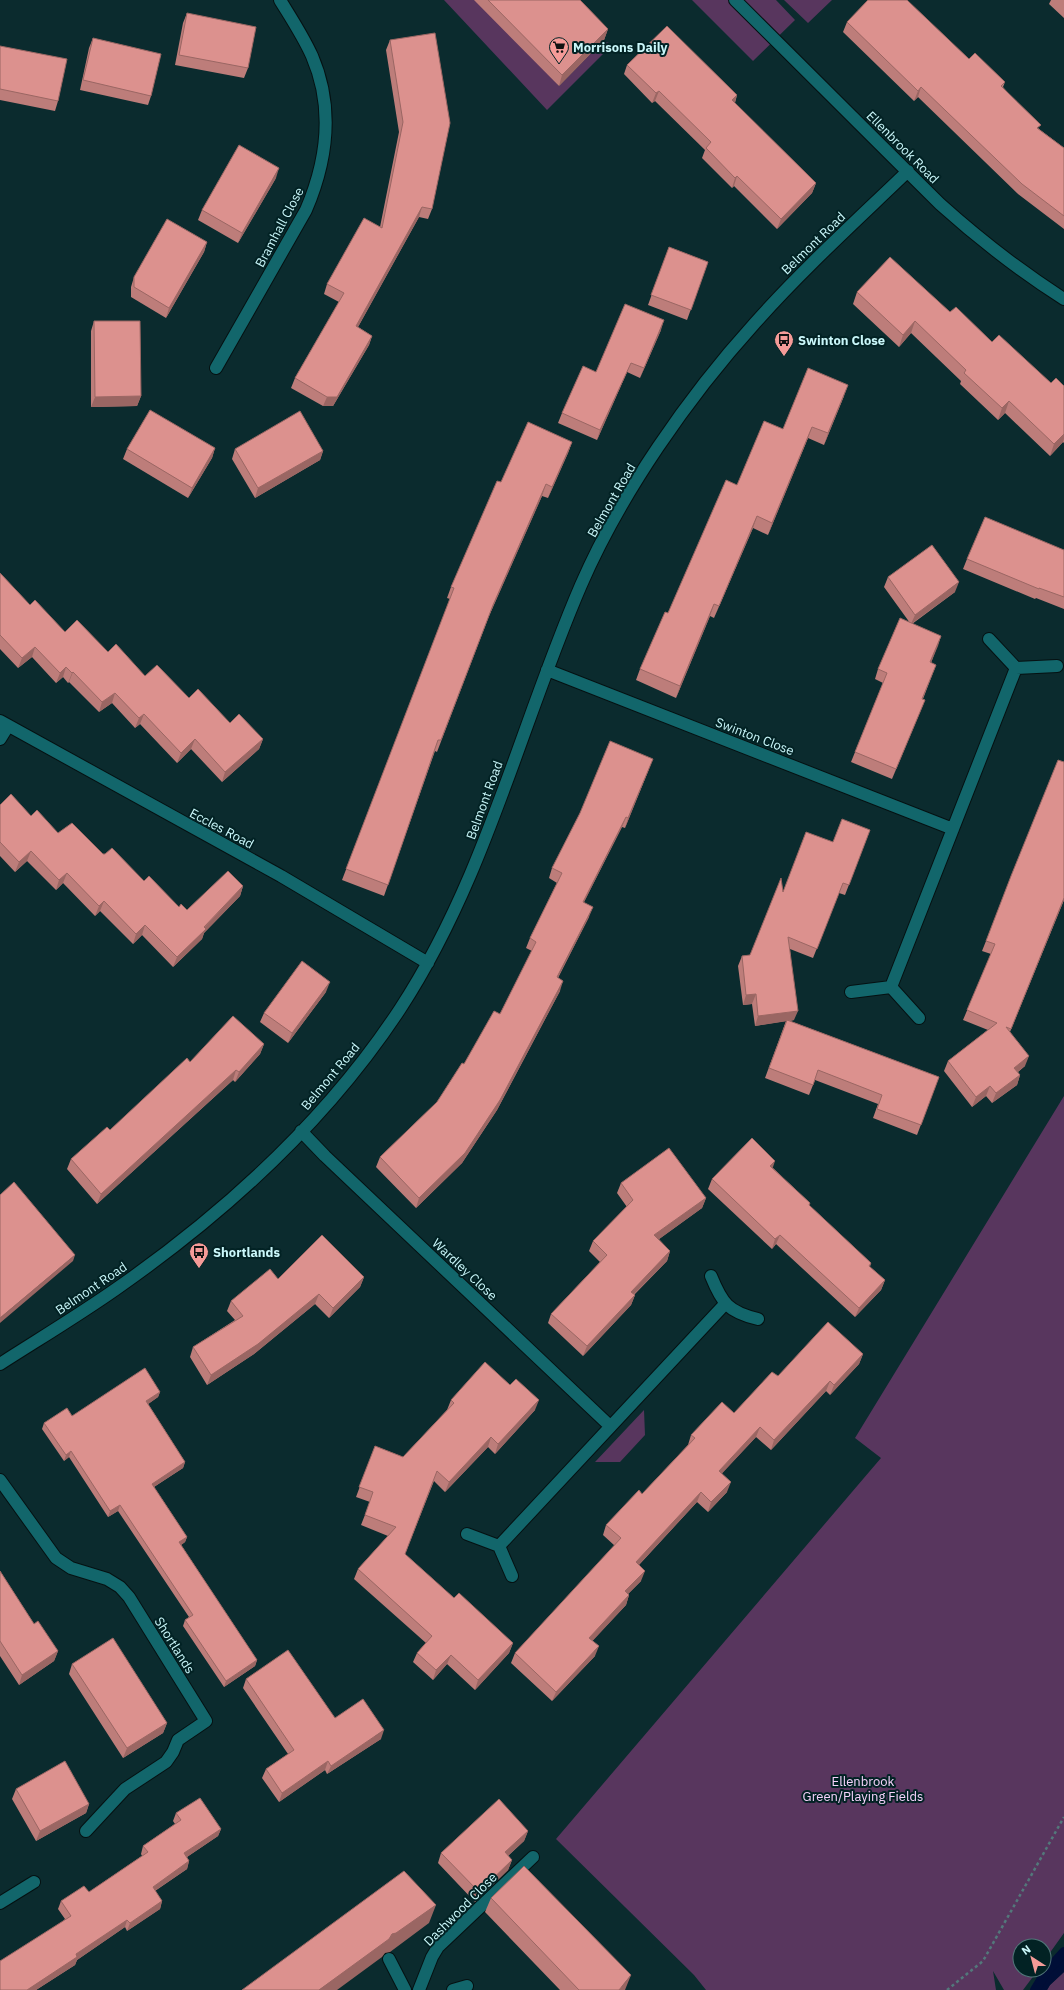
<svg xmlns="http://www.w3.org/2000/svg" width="1064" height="1990" viewBox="0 0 1064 1990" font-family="'IBM Plex Sans',sans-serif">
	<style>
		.green { fill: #58365e }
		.water { fill: #000e37 }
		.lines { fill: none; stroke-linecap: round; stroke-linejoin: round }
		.stream { stroke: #000e37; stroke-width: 10 }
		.minor-casing { stroke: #051112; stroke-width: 14 }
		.path { stroke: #53787b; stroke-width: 2.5; stroke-dasharray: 3 3; stroke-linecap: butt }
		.minor { stroke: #12666b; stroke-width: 12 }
		.wall { fill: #bd7d7a }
		.shaded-wall { fill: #9a6663 }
		.building { fill: #dc918e; stroke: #9a6663 }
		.labels { text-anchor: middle; stroke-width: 4; stroke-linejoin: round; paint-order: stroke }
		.poi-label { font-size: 13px; font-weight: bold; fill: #caf7fa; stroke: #022224; text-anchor: start }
		.street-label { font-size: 13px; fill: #caf7fa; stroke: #022224 }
		.park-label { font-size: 13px; fill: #f7d3fc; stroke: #022224 }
	</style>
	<rect width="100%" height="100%" fill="#0b2b2e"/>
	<path class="green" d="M444,0H489L559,86L603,41L609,43L611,46L547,110Z
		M692,0H776L795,20L753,61Z
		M784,0H832L808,23Z
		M1064,1096V1933L1044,1961V1946H1020V1970H1038L1023,1990H1004L993,1971L996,1990H706L694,1975L556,1839L881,1458L855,1438Z
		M644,1410L645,1435L620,1462H595Z
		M1064,1972V1990H1047L1050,1985Z"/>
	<path class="water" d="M1064,1955V1972L1050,1985L1047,1990H1033L1038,1979Z"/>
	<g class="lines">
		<path class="stream" d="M1035,1990L1046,1972L1064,1952"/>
		<defs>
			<path id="minor" d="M735,0L940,204C979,239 1020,271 1064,299
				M216,368L306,210C327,161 334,107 312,56C303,36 291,18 280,0
				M989,639L1016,668L1057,666
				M547,670L953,829
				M0,721L281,876L428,963
				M0,739L8,726
				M891,987L1016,668
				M851,992L891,987L919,1018
				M301,1131L325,1156L610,1426
				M711,1276C722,1303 728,1312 758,1319
				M0,1364C39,1339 79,1315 116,1289C225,1213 327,1120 400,1009C485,879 520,726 581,585C621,493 688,397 755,323C803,269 856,221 908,171
				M0,1480L56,1558L71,1568L107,1579L120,1587L129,1597L206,1721L178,1740L173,1752L166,1762L125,1789L86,1831
				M467,1534L499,1546L512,1576
				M499,1546L725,1304
				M0,1903L34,1882
				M389,1959L405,1990
				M419,1990L432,1957L438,1947L533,1857
				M453,1990L467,1986"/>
		</defs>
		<use href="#minor" class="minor-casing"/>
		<path class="path" d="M947,1990L983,1961L1064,1817"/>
		<use href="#minor" class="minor"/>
	</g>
	<path class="wall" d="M474,0H580L608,29L604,40L559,86Z
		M1051,0H1064V18L1049,4Z
		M187,13L248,68L244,78L175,65L183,23Z
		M847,22L969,59L1005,82L1003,87L1039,129L1064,148V229L1018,194L918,97L914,101L843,32Z
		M93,38L151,96L148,105L80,90L89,48Z
		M390,40L432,209L428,219L419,217L358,327L372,336L369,345L333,406H323L291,388L295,378L339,302L324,294L327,284L380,227L399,132L386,50Z
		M0,46L58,101L55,111L0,100Z
		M627,65L737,95L735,103L816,183L812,193L777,229L734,186L732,188L702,158L705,150L655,101L652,103L624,74Z
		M276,178L238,243L198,220L202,210Z
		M207,242L204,252L166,318L131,297V287L134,277Z
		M669,247L708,262L687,320L648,305Z
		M857,292L950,312L1051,383L1064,386V443L1063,442L1050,456L1005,413L998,420L960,384L961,381L911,333L899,347L853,304Z
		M94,321L141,396L137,406L91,407V331Z
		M661,330L640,378L627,372L597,440L558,423L562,413L596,372Z
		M844,396L824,445L808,438L768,535L753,528L714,618L710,616L676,698L636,680L640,669L668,613L737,485L783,429Z
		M572,442L568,453L548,498L542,496L489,616L437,752L435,751L384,896L342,880L450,599L447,598L451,587L501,482Z
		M215,448L212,458L188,498L123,459L127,449Z
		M235,449L323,451L320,460L255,498L232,459Z
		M1064,550V609L1036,598L1035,599L963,569L967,559Z
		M0,573L30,605L65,632L108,652L145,676L189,698L230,723L263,739L259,749L222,782L191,749L177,763L140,724L135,728L112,703L99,712L69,682L68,683L63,677L56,683L32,657L18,668L0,649Z
		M888,577L955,592L912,624L941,636L931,663L936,665L923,699L925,700L892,779L851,762L883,683L875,679L878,669L910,623L884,587Z
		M649,769L625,828L622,827L584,902L589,917L558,978L560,991L497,1110L462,1163L416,1208L376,1167L380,1157L437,1102L464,1064L500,1014L532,951L526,948L530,938L557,883L549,878L552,868Z
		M0,805L31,816L58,833L103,854L144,881L179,907L187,910L243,886L240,896L204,933L202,939L173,967L142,935L133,944L100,911L95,916L63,883L56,890L27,861L15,872L0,856Z
		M870,830L845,895L839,893L813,958L790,949L794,1020L790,1021L939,1077L917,1135L873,1118L878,1104L815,1080L809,1095L765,1078L786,1021L755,1026L752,1004L743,1005L738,966L742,956L750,955L783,892L833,842Z
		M1064,900L1010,1032L1025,1066L1018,1072L1020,1075L1017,1085L992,1103L986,1096L972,1107L944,1071L948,1061L988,1030L963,1020L991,954L982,951L986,941Z
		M326,992L288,1043L260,1022L264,1013Z
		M264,1044L260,1054L235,1082L233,1080L97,1204L67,1169L71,1159L110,1130L190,1062Z
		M773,1168L810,1203L809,1205L871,1263L870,1267L885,1280L881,1290L855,1317L776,1244L772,1249L708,1189L712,1179Z
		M621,1183L706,1198L702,1208L659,1239L670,1251L667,1261L634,1295H635L631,1305L583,1356L548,1323L551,1314L600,1262L589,1251L593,1241L627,1207L617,1193Z
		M364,1277L360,1287L329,1318L315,1304L254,1354L207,1385L190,1357L193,1347L235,1320L227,1311L231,1301L278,1279Z
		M863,1354L859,1364L830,1395L826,1391L771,1450L756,1437L722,1473L727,1492L708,1512L697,1502L639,1565L641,1581L628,1594L629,1595L626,1605L592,1641L595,1656L552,1701L511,1663L515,1653L615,1546L603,1535L606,1525L642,1494L688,1445L691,1435L734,1413L778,1376Z
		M160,1392L158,1397L148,1404L185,1462L183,1468L154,1487L187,1537L185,1542L181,1545L257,1660L255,1666L224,1687L183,1626L185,1620L189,1617L118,1511L108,1517L69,1457L64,1461L42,1429L44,1423Z
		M451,1400L535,1410L495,1454L488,1447L445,1492L434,1481L405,1554L454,1598L513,1643L509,1653L475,1690L447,1664L433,1680L413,1662L417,1653L426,1643L354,1579L358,1569L388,1536L361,1525L370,1502L356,1497L375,1446L403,1457L447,1410Z
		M0,1571L34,1624L58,1651L54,1661L19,1685L0,1656Z
		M72,1664L167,1723L163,1733L123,1758L69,1674Z
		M246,1679L335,1718L381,1739L327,1774L325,1770L279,1802L262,1778L266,1769L288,1754L243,1688Z
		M16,1789L89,1804L86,1813L36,1841L12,1799Z
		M176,1813L221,1829L218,1836L187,1857L189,1861L187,1869L155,1891L162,1901L160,1909L127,1931L125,1927L77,1960L75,1965L36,1990H0L65,1919L58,1909L61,1901L89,1892L142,1856L141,1854L143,1846L175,1824L173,1821Z
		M528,1831L524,1841L508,1856L512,1860L508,1870L475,1902L438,1863L441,1853Z
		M491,1898L625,1989V1990H560L485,1912Z"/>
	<path class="shaded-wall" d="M608,29L604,40L559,86L562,75Z
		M921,87L918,97L914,101L918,91Z
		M659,91L655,101L652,103L656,93Z
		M737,95L734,105L732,100Z
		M279,168L276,178L238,243L242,233Z
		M737,176L734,186L732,188L735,178Z
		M816,183L812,193L777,229L781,219Z
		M422,207L419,217L353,336L356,326Z
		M207,242L204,252L166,318L169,308Z
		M664,320L661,330L640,378L644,368Z
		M915,321L911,333L899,347L903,335Z
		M372,336L369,345L333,406H323L327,397Z
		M631,363L627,372L597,440L600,430Z
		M848,385L844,396L824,445L828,433Z
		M141,396L137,406L91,407L95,397Z
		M1009,401L1005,413L998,420L1002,408Z
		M812,427L808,438L768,535L772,523Z
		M1064,434V439L1063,442L1050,456L1054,444Z
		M572,442L568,453L548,498L552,487Z
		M215,448L212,458L188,498L192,488Z
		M323,451L320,460L255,498L258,488Z
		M546,484L542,496L489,616L437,752L493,605Z
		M757,516L753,528L714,618L719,606Z
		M959,582L955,592L911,624L915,615Z
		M714,604L710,616L676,698L680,686Z
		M941,636L938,646L927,672L930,662Z
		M35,647L32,657L18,668L22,658Z
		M66,667L63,677L56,683L60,673Z
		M73,672L69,682L68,683L72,673Z
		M115,693L112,703L99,712L102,702Z
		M925,700L921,710L892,779L896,769Z
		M144,714L140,724L135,728L139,718Z
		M195,739L191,749L177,763L181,753Z
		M263,739L259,749L222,782L225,772Z
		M653,759L649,769L625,828L628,818Z
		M626,817L622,827L579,912L583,902Z
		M31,851L27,861L15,872L19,862Z
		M67,873L63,883L56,890L59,880Z
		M243,886L240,896L204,933L202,939L173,967L177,957Z
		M1064,898V900L1007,1039L1011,1029Z
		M104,901L100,911L95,916L99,906Z
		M593,907L589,917L553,987L557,977Z
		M145,925L142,935L133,944L136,934Z
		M563,981L560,991L497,1110L462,1163L416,1208L419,1198Z
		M330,982L326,992L288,1043L292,1033Z
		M756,994L752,1004L743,1005L746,995Z
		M798,1011L794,1020L755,1026L758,1016Z
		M264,1044L260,1054L235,1082L239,1072Z
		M1029,1056L1025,1066L1011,1077L1014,1068Z
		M236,1070L233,1080L97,1204L101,1194Z
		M1020,1075L1017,1085L992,1103L996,1093Z
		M990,1086L986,1096L972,1107L976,1097Z
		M775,1161L772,1170L770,1166Z
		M706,1198L702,1208L651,1245L654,1235Z
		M780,1235L776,1244L772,1249L775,1239Z
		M670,1251L667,1261L627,1301L631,1292Z
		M75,1255L73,1261L0,1323V1318Z
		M364,1277L360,1287L329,1318L333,1308Z
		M885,1280L881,1290L855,1317L859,1308Z
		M319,1294L315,1304L254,1354L207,1385L211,1375Z
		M635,1295L631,1305L583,1356L587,1346Z
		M863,1354L859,1364L830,1395L834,1385Z
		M830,1381L826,1391L771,1450L774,1440Z
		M160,1392L158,1397L144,1407L146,1401Z
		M539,1400L535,1410L495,1454L498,1444Z
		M760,1427L756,1437L715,1481L719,1471Z
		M491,1437L488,1447L445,1492L449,1482Z
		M71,1451L69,1457L64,1461L66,1455Z
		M185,1462L183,1468L149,1490L152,1484Z
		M731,1482L727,1492L708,1512L711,1502Z
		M701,1492L697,1502L632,1572L636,1562Z
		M120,1505L118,1511L108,1517L110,1511Z
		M187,1537L185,1542L177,1548L179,1542Z
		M645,1571L641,1581L621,1601L625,1591Z
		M629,1595L626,1605L586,1648L589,1638Z
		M513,1643L509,1653L475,1690L478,1680Z
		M599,1646L595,1656L552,1701L556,1692Z
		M58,1651L54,1661L19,1685L22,1675Z
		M451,1655L447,1664L433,1680L436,1670Z
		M257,1660L255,1666L224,1687L226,1681Z
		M167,1723L163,1733L123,1758L127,1748Z
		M384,1730L381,1739L327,1774L331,1766Z
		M328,1761L325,1770L279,1802L282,1793Z
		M89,1804L86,1813L36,1841L40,1831Z
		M221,1829L218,1836L181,1861L184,1853Z
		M528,1831L524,1841L501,1862L505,1852Z
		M512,1860L508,1870L475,1902L479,1892Z
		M189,1861L187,1869L150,1894L153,1887Z
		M162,1901L160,1909L127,1931L130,1923Z
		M436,1905L429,1923L390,1952L385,1953L382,1957L337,1990H319L392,1934Z
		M127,1920L125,1927L77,1960L75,1965L36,1990H27L76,1954Z
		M631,1975L625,1990H619Z"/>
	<path class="building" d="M488,0H580L608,29L562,75Z
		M868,0H907L969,59L975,53L1005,82L1001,86L1041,125L1037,128L1064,148V216L1022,184L921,87L918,91L847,22Z
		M187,13L256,27L248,68L179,55Z
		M667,26L737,95L732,100L816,183L781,219L737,176L735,178L706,148L711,142L659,91L656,93L627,65Z
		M435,33L450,123L432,209L422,207L356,326L372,336L337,397H327L295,378L344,293L327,284L364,218L382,228L403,122L390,40Z
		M93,38L161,54L151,96L83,80Z
		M0,46L67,59L58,101L0,89Z
		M239,145L279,168L242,233L202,210Z
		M167,219L207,242L169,308L134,287V277Z
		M669,247L708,262L691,310L651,295Z
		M890,257L950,312L956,307L992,342L999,335L1051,383L1056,378L1064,386V434L1054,444L1009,401L1002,408L964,373L966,370L915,321L903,335L857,292Z
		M625,304L664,320L644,368L631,363L600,430L562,413L583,366L596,372Z
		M94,321H140L141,396L95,397Z
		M808,368L848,385L828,433L812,427L772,523L757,516L719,606L714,604L680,686L640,669L665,612L668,613L726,480L737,485L764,421L783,429Z
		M150,410L215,448L192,488L127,449Z
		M300,411L323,451L258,488L235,449Z
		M528,422L572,442L552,487L546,484L493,605L441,740H438L388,885L346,869L454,588L451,587L497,481L501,482Z
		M985,517L1064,550V597L1039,588V589L967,559Z
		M932,545L959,582L915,615L888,577Z
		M0,573L30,605L35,600L65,632L77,620L108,652L116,644L145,676L157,665L189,698L198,689L230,723L239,714L263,739L225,772L195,739L181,753L144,714L139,718L115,693L102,702L73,672L72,673L66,667L60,673L35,647L22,658L0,635Z
		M900,618L941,636L930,662L936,665L922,699L925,700L896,769L855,752L887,673L878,669Z
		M610,741L653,759L628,818L626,817L583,902L593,907L557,977L563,981L500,1100L465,1153L419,1198L380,1157L437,1102L462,1063L464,1064L494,1011L500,1014L536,942L530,938L562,873L552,868L580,813Z
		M1058,760L1064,762V898L1011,1029L1006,1027L1029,1056L1014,1068L1020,1075L996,1093L990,1086L976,1097L948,1061L997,1023L967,1010L995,944L986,941L1011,876Z
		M11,794L31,816L37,810L58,833L72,823L103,854H105L112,848L144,881L149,876L179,907L181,904L187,910L228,871L243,886L204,927L206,929L177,957L145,925L136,934L104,901L99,906L67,873L59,880L31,851L19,862L0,842V805Z
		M842,819L870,830L849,885L843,883L817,949L788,937L798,1011L758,1016L756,994L746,995L742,956L750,955L781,878L783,892L806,832L833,842Z
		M302,961L330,982L292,1033L264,1013Z
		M233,1016L264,1044L239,1072L236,1070L101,1194L71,1159L107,1127L110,1130L187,1058L190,1062Z
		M787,1020L939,1077L921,1125L877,1109L882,1095L818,1070L813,1085L769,1068Z
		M752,1138L775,1161L770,1166L810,1203L809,1205L871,1263L869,1266L885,1280L859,1308L780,1235L775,1239L712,1179Z
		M669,1148L706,1198L654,1235L670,1251L631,1292L635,1295L587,1346L551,1314L607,1255L593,1241L633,1200L621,1183Z
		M14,1182L75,1255L0,1318V1195Z
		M322,1235L364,1277L333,1308L319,1294L258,1344L211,1375L193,1347L243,1316L231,1301L270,1269L278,1279Z
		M828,1322L863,1354L834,1385L830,1381L774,1440L760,1427L719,1471L731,1482L711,1502L701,1492L636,1562L645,1571L625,1591L629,1595L589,1638L599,1646L556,1692L515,1653L621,1538L606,1525L639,1490L642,1494L695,1438L691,1435L722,1402L734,1413L772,1372L778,1376Z
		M485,1362L510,1385L516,1379L539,1400L498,1444L491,1437L449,1482L437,1471L405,1554L454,1598L459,1593L513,1643L478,1680L451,1655L436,1670L417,1653L432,1636L358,1569L396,1527L365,1515L373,1492L359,1487L375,1446L403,1457L454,1403L451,1400Z
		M145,1368L160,1392L146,1401L185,1462L152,1484L187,1537L179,1542L257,1660L226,1681L185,1620L193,1615L120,1505L110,1511L71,1451L66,1455L44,1423L67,1408L72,1416Z
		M0,1571L34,1624L38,1621L58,1651L22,1675L0,1641Z
		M113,1638L167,1723L127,1748L72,1664Z
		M288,1650L335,1718L363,1699L384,1730L331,1766L328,1761L282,1793L266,1769L294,1750L246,1679Z
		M65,1761L89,1804L40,1831L16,1789Z
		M200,1798L221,1829L184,1853L189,1861L153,1887L162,1901L130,1923L127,1920L76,1954L77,1957L27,1990H0V1961L71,1916L61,1901L84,1886L89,1892L148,1852L143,1846L181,1820L176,1813Z
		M499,1799L528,1831L505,1852L512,1860L479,1892L441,1853Z
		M524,1866L631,1975L619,1990H579L491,1898Z
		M404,1871L436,1905L396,1933L392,1934L389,1939L319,1990H242Z"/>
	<defs>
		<symbol id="supermarket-pin" viewBox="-11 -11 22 30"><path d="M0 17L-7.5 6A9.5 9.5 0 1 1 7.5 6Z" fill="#f59b98" stroke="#022224"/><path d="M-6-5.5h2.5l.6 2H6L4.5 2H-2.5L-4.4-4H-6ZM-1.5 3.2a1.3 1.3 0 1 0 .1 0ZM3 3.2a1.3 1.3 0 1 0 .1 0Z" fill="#111"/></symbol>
		<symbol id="bus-pin" viewBox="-11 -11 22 30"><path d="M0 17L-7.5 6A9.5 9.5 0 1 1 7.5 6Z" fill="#f59b98" stroke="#022224"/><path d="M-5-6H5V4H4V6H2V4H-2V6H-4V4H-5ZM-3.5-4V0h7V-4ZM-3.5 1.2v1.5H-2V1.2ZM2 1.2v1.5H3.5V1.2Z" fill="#111"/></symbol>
	</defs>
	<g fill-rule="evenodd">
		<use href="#supermarket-pin" x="548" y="36" width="22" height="30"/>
		<use href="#bus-pin" x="773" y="329" width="22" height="30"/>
		<use href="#bus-pin" x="188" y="1241" width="22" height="30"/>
	</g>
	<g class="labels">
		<g class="poi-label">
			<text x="573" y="52">Morrisons Daily</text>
			<text x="798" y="345">Swinton Close</text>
			<text x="213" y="1257">Shortlands</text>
		</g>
		<g class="street-label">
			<text transform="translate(903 147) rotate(45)" y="5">Ellenbrook Road</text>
			<text transform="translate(279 227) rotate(-62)" y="5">Bramhall Close</text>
			<text transform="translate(813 243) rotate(-44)" y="5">Belmont Road</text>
			<text transform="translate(611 500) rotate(-60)" y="5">Belmont Road</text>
			<text transform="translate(755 736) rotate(21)" y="5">Swinton Close</text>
			<text transform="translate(484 800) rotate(-70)" y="5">Belmont Road</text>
			<text transform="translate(222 828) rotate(28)" y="5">Eccles Road</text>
			<text transform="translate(330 1076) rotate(-50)" y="5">Belmont Road</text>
			<text transform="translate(465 1269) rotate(43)" y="5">Wardley Close</text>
			<text transform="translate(91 1288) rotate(-34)" y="5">Belmont Road</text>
			<text transform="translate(175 1645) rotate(58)" y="5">Shortlands</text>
			<text transform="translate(460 1909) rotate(-45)" y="5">Dashwood Close</text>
		</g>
		<g class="park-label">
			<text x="863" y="1786">Ellenbrook<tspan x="863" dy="15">Green/Playing Fields</tspan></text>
		</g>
	</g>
	<g transform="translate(1032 1958) rotate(324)"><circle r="19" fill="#022224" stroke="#52777a"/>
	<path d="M0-3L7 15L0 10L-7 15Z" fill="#f59b98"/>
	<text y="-6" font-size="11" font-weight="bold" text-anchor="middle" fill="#caf7fa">N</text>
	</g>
</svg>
